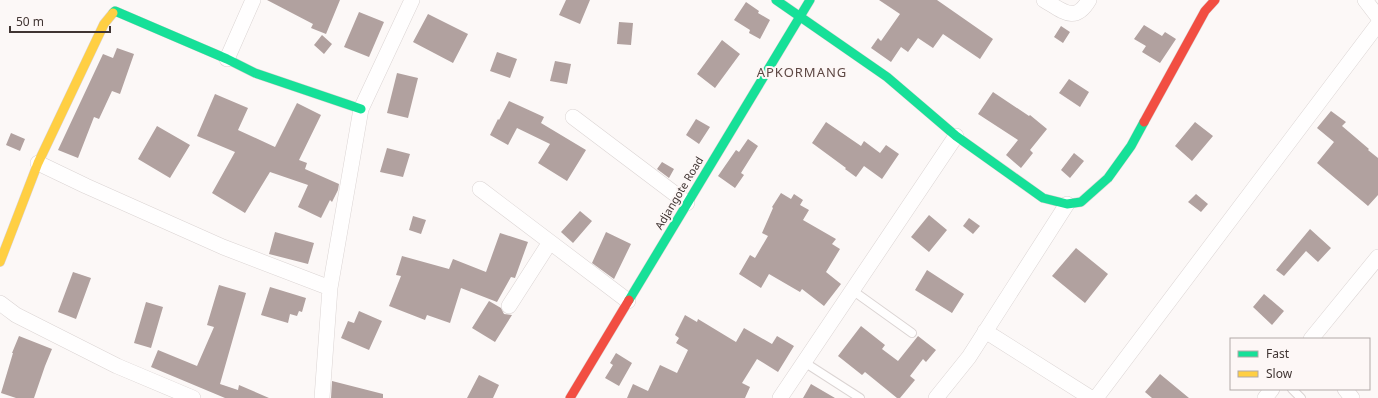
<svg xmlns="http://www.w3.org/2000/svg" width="1378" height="398" viewBox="0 0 1378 398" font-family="'Noto Sans',sans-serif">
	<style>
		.building { fill: #b1a19f }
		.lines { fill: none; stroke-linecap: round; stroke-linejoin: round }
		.lane-casing { stroke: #dbd4d3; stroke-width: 10 }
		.street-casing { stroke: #dbd4d3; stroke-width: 16 }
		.fast-casing { stroke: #dbd4d3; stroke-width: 10 }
		.slow-casing { stroke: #dbd4d3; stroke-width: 10 }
		.jam-casing { stroke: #dbd4d3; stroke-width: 10 }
		.lane { stroke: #fffefe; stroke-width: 8 }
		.street { stroke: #fffefe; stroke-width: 15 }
		.fast { stroke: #16e098; stroke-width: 9 }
		.slow { stroke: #ffcf43; stroke-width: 9 }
		.jam { stroke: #f24e42; stroke-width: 9 }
		.labels { text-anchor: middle; stroke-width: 4; stroke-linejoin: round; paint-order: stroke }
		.street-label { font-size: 11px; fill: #403533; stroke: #fdf7f6 }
		.quarter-label { font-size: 13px; letter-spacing: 1px; fill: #5e4844; stroke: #fdf7f6 }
	</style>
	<rect width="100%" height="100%" fill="#fcf8f7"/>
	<path class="building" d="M267,0H340L326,34L311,28L313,24Z
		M566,0H590L580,24L559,15Z
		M879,0H937L993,39L980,59L943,34L933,48L918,38L908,52L901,47L891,62L871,48L878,38L881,41L900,14Z
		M746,2L759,11L758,13L770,20L760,39L749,33L750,30L734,20Z
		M359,12L384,22L369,57L344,47Z
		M428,14L468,34L453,63L413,42Z
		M619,22L633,23L631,45L617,44Z
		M1144,25L1162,36L1165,32L1176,39L1160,63L1142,52L1146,46L1134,39Z
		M1061,26L1070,32L1063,43L1054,37Z
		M322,35L332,44L324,54L314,45Z
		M722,40L740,54L715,88L697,74Z
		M117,48L134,54L120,94L112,91L99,119L94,117L78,158L58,150L103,54L113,58Z
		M497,52L517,59L510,78L490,71Z
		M555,61L571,64L567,84L550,81Z
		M397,73L418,78L408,118L387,113Z
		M1069,79L1089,92L1080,107L1059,93Z
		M993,92L1029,116L1030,115L1047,129L1030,150L1033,153L1021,168L1006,155L1018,140L978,114Z
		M215,94L248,108L238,130L275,147L297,103L321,115L299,160L307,163L305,169L339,184L338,190L332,202L330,200L321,218L298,207L308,185L270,172L245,213L212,193L235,152L197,136Z
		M509,101L544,117L541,123L586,150L567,181L538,163L550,144L517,128L508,145L490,135L498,119L499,120Z
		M1331,111L1346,122L1342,126L1369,149L1368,150L1378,158V195L1368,206L1317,163L1334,142L1317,128Z
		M696,119L710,127L699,144L686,135Z
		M826,122L861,146L864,141L880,153L886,145L899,154L882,179L864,166L856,177L845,169L846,168L812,143Z
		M1195,122L1213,136L1192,161L1175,146Z
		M157,126L190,145L170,178L138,159Z
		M11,133L25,139L20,151L6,145Z
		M748,139L758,146L741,173L744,175L735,188L718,176L736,150L739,152Z
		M387,148L410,154L403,177L380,172Z
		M1074,153L1084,161L1070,178L1061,170Z
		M662,162L674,169L669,178L657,169Z
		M781,193L791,199L794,194L803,200L800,205L809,210L803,220L836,239L832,244L840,249L826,272L841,284L824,306L802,289L800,292L769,274L761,288L739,274L750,255L755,258L768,236L762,233L773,208L772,207Z
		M1196,194L1208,204L1201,212L1188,202Z
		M580,211L592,221L573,243L561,232Z
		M929,215L947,230L929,252L911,237Z
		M413,216L426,220L421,234L409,230Z
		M969,218L980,226L973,234L963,226Z
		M1310,229L1331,248L1318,262L1306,251L1284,276L1276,270Z
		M275,232L314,243L308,264L269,254Z
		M606,232L631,244L614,279L592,263Z
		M500,233L528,242L515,278L511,277L497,302L461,288L450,323L427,315L425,320L389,306L401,276L396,275L402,256L449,269L453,259L486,272Z
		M1076,248L1108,274L1085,303L1052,276Z
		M927,270L964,294L952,313L915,290Z
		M73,272L91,278L76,319L58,312Z
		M219,285L246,293L220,384L238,390L239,385L269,398H225L151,367L158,350L197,366L214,327L207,325Z
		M270,287L306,298L302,312L299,311L297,316L290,314L288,323L261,315Z
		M1264,294L1284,311L1272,325L1253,307Z
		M489,301L501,308L504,314L512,315L495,342L472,328Z
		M146,302L163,307L151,348L134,343Z
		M359,311L382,321L369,350L341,338L348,321L354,323Z
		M685,315L697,322L698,319L736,342L744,328L772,344L777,336L794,346L778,372L757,359L742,383L750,387L745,398H627L633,384L648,391L660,365L677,373L688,350L676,343L679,338L675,335Z
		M861,326L885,345L882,349L898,361L918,336L936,350L926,362L923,359L910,376L915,380L900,398H897L865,372L862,375L838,356Z
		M19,336L52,349L45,366L34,398H16L1,393L13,353H12Z
		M616,353L632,363L619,386L605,378L613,365L610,363Z
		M1160,374L1189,398H1152L1145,392Z
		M479,375L499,385L493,398H467Z
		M332,381L383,394V398H331Z
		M811,384L835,398H803Z"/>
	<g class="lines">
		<defs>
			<path id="lane" d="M852,290L912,333
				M804,362L860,398
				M1292,389L1301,398"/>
			<path id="street" d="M1044,0C1063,11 1075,24 1089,0
				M1365,0L1378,17
				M227,59L253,0
				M573,117L687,203
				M38,163L86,186L223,247L330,288
				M480,189L628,301
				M0,303L16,315L117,366L193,398
				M509,306L550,242
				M985,331L1091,398
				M1311,339L1378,257
				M1345,389L1352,398
				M322,398L330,288L361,109L412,0
				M780,398L956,136
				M936,398L969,357L1067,204
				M1096,398L1378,24
				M1265,398L1272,389"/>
			<path id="fast" d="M776,0L887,77L956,136L1043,198L1067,204L1081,202L1108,178L1131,146L1144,122
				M113,13L115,11L227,59L255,73L361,109
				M629,300L810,0"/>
			<path id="slow" d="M0,262L38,163L104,24L113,13"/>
			<path id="jam" d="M1144,122L1205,11L1215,0
				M570,398L629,300"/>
		</defs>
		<use href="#lane" class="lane-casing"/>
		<use href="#street" class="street-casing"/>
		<use href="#fast" class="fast-casing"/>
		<use href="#slow" class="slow-casing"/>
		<use href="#jam" class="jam-casing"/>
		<use href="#lane" class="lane"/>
		<use href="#street" class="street"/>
		<use href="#fast" class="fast"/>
		<use href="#slow" class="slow"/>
		<use href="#jam" class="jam"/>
	</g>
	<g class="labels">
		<g class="street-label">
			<text transform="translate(679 193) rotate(-59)" y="4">Adjangote Road</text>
		</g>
		<g class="quarter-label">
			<text x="802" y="77">APKORMANG</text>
		</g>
	</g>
	<rect x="1230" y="338" width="140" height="52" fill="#fdf7f6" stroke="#b1a9a8"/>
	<rect x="1238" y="351" width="20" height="6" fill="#16e098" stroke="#b1a9a8"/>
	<text x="1266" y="358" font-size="12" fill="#403533">Fast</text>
	<rect x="1238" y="371" width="20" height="6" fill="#ffcf43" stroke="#b1a9a8"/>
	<text x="1266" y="378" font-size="12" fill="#403533">Slow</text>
	<path d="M10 26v6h100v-6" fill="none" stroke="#403533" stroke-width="2"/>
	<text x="16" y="26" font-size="12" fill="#403533" stroke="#fdf7f6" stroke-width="3" paint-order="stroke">50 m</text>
</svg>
